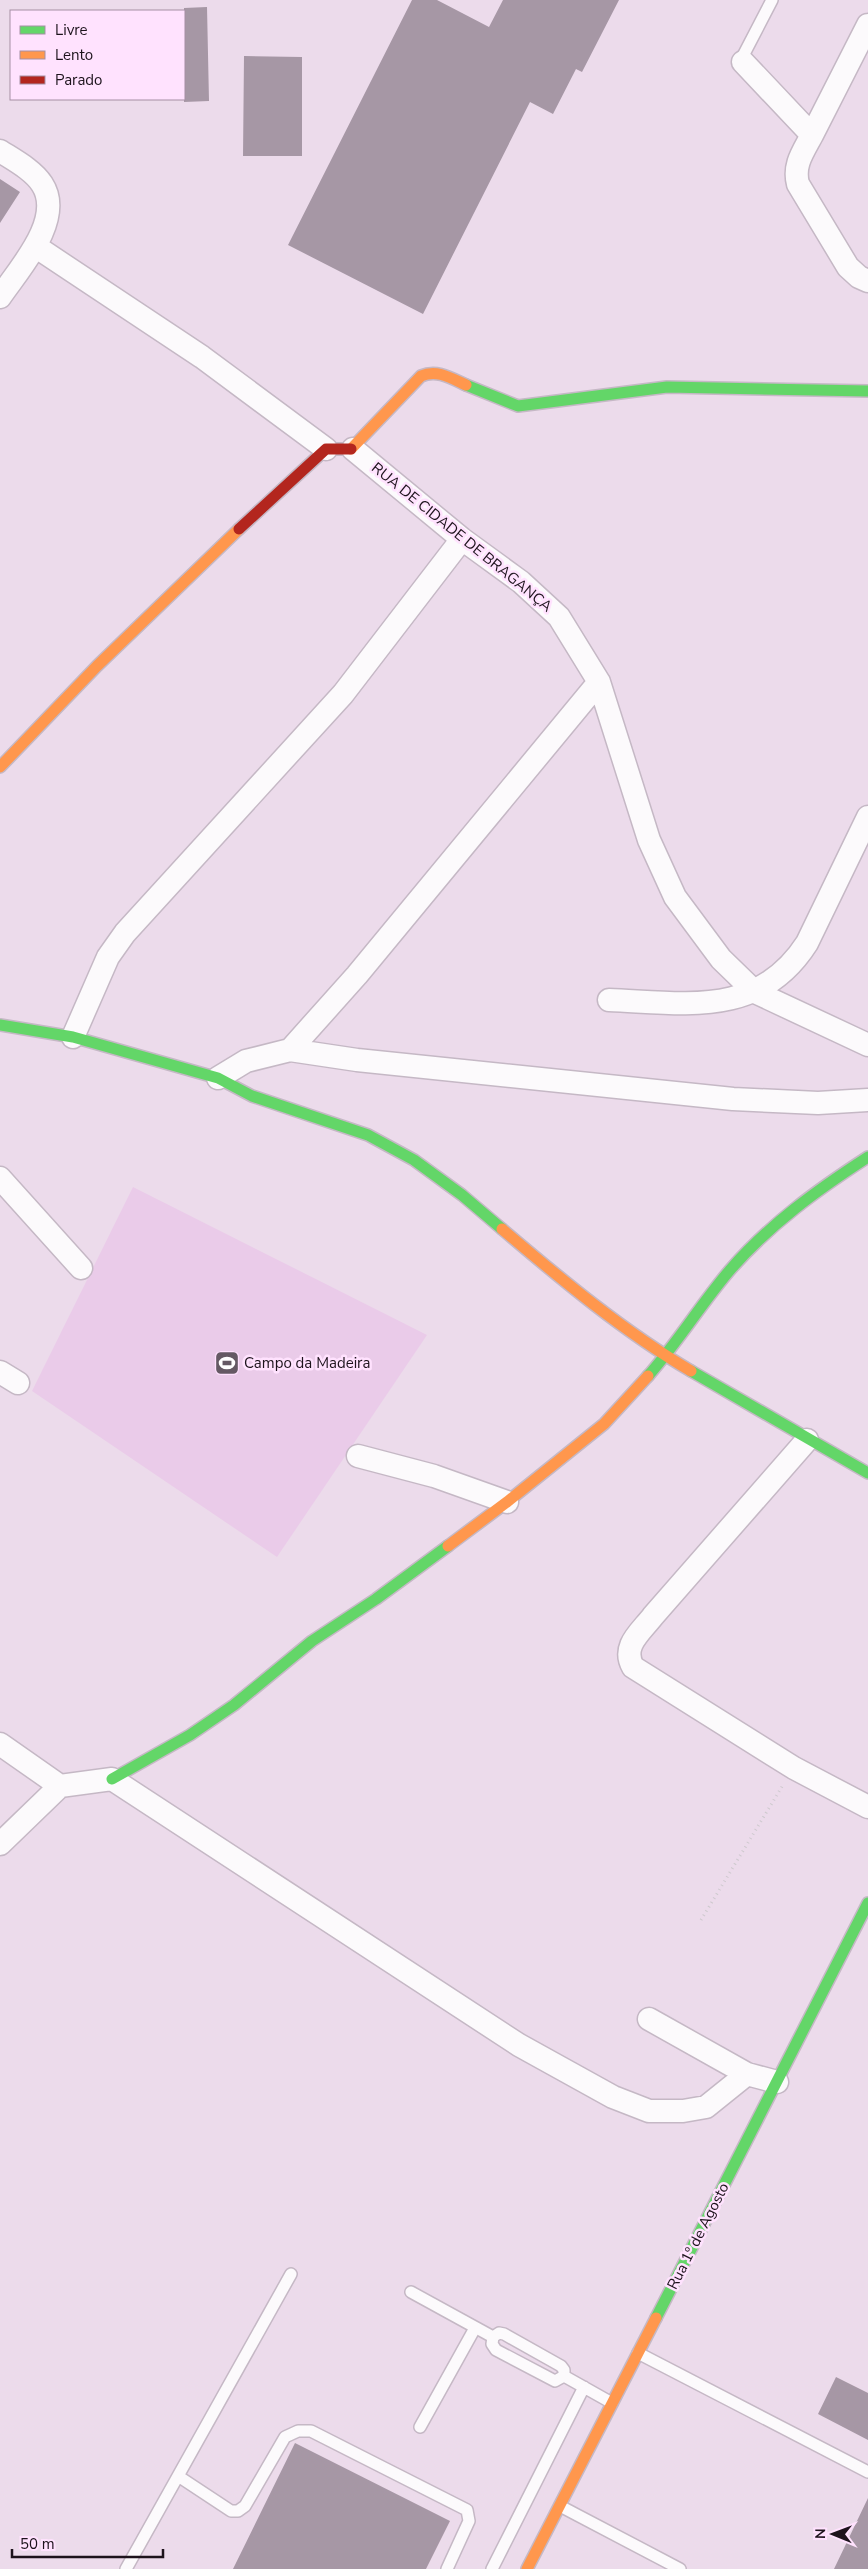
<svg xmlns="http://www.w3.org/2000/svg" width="868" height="2569" viewBox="0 0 868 2569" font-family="'Nunito Sans',sans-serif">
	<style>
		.green { fill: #eacbe9 }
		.building { fill: #a697a5 }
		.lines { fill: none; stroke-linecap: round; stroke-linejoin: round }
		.lane-casing { stroke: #c5b8c5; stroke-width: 14 }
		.street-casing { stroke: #c5b8c5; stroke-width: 25 }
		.fast-casing { stroke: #c5b8c5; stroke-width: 14 }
		.slow-casing { stroke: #c5b8c5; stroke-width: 14 }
		.jam-casing { stroke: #c5b8c5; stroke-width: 14 }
		.path { stroke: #cec9ce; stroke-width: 3; stroke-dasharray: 1 4; stroke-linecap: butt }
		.lane { stroke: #fcfafc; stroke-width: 11 }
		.street { stroke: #fcfafc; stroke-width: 22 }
		.fast { stroke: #63d668; stroke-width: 11 }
		.slow { stroke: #ff974d; stroke-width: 11 }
		.jam { stroke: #b3261e; stroke-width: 11 }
		.labels { text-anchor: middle; stroke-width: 5; stroke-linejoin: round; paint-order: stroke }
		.street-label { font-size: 15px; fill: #1d131c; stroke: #ffe2fe }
		.poi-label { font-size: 15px; fill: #1d131c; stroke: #ffe2fe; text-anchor: start }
	</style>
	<rect width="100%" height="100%" fill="#ecdbeb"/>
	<path class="green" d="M133,1187L427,1335L277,1557L32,1391Z"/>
	<path class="building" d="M412,0H437L489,27L503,0H619L582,72L576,69L553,114L530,102L423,314L288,245Z
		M207,7L209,101L184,102V8Z
		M244,56L302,57V156H243Z
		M0,179L20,192L0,223Z
		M836,2377L868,2393V2440L818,2414Z
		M295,2443L450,2521L426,2569H233Z
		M868,2498V2569H834Z"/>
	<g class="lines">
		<defs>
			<path id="lane" d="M743,62L744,54L772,0
				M411,2292L493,2337
				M499,2333L504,2334L561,2366L564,2370V2376L555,2381L496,2350L492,2344L493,2337Z
				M638,2353L868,2472
				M564,2376L612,2403
				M420,2427L475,2328
				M178,2476L231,2511H238L245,2506L285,2437L298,2431H311L467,2510L469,2521L447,2569
				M560,2506L680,2569
				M126,2569L291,2274
				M492,2569L584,2387"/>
			<path id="street" d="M743,62L812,135C803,152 793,165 798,184L848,267L859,277L868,281
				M812,135L868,25
				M0,151C14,160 33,170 42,184C65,219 19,269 0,297
				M35,246L202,357L326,449
				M353,449L462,539L521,582L559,617L599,682L649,840L675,897L721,959L755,992L868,1045
				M609,1000C686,1003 759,1018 807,943L868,817
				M73,1037L108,957L125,933L343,694L462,539
				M290,1050L357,975L599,682
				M218,1078L246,1061L290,1050L357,1060L733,1099L818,1103L868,1100
				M0,1178L81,1268
				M0,1372L18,1383
				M807,1440L653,1616C641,1632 621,1646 633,1667L794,1768L868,1807
				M358,1456L434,1476L507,1502
				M0,1744L60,1786
				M0,1844L60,1786L112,1779L519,2045L613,2097L649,2111H683L706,2107L747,2074L777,2082
				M649,2019L747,2074"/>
			<path id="fast" d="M466,385L518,406L667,387L868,391
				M0,1025L73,1037L218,1078L252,1096L368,1135L414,1160L462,1195L502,1229
				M691,1371L868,1473
				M648,1376C678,1342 701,1304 730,1270C770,1224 817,1190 868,1157
				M112,1779L190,1735L234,1705L312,1641L376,1599L448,1546
				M656,2318L868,1903"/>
			<path id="slow" d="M351,449L421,376C437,369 451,378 466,385
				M0,767L97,666L239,529
				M502,1229C562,1280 623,1331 691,1371
				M448,1546L507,1502L604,1424L648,1376
				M527,2569L656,2318"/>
			<path id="jam" d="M239,529L326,449H351"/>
		</defs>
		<use href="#lane" class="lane-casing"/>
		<use href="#street" class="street-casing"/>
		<use href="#fast" class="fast-casing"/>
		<use href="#slow" class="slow-casing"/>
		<use href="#jam" class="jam-casing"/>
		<path class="path" d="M701,1920L783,1785"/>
		<use href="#lane" class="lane"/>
		<use href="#street" class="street"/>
		<use href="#fast" class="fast"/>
		<use href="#slow" class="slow"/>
		<use href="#jam" class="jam"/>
	</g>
	<defs>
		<symbol id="stadium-square" viewBox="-11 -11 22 22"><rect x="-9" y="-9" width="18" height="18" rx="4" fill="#655964" stroke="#ffe2fe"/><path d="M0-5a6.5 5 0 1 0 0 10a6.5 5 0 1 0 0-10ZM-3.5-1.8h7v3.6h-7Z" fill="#fff"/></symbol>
	</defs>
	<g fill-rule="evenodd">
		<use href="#stadium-square" x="213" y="1349" width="28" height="28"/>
	</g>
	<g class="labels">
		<g class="street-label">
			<text transform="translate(462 537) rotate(39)" y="5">RUA DE CIDADE DE BRAGANÇA</text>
			<text transform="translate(698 2236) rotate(-63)" y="5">Rua 1º de Agosto</text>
		</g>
		<g class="poi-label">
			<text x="244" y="1368">Campo da Madeira</text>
		</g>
	</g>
	<rect x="10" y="10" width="175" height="90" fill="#ffe2fe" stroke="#a58fa4"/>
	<rect x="20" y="26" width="25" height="8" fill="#63d668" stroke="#a58fa4"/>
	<text x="55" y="35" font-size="15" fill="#1d131c">Livre</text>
	<rect x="20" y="51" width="25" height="8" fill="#ff974d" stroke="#a58fa4"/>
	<text x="55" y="60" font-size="15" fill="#1d131c">Lento</text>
	<rect x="20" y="76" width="25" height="8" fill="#b3261e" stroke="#a58fa4"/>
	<text x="55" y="85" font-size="15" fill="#1d131c">Parado</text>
	<g transform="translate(833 2534) rotate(271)" stroke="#ffe2fe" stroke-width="4" paint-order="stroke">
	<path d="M0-4L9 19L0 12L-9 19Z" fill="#1d131c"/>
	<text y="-8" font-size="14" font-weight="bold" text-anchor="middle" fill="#1d131c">N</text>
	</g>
	<path d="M12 2549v8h151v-8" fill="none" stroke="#1d131c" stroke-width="2.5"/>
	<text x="20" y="2549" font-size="15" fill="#1d131c" stroke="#ffe2fe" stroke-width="4" paint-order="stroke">50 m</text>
</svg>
